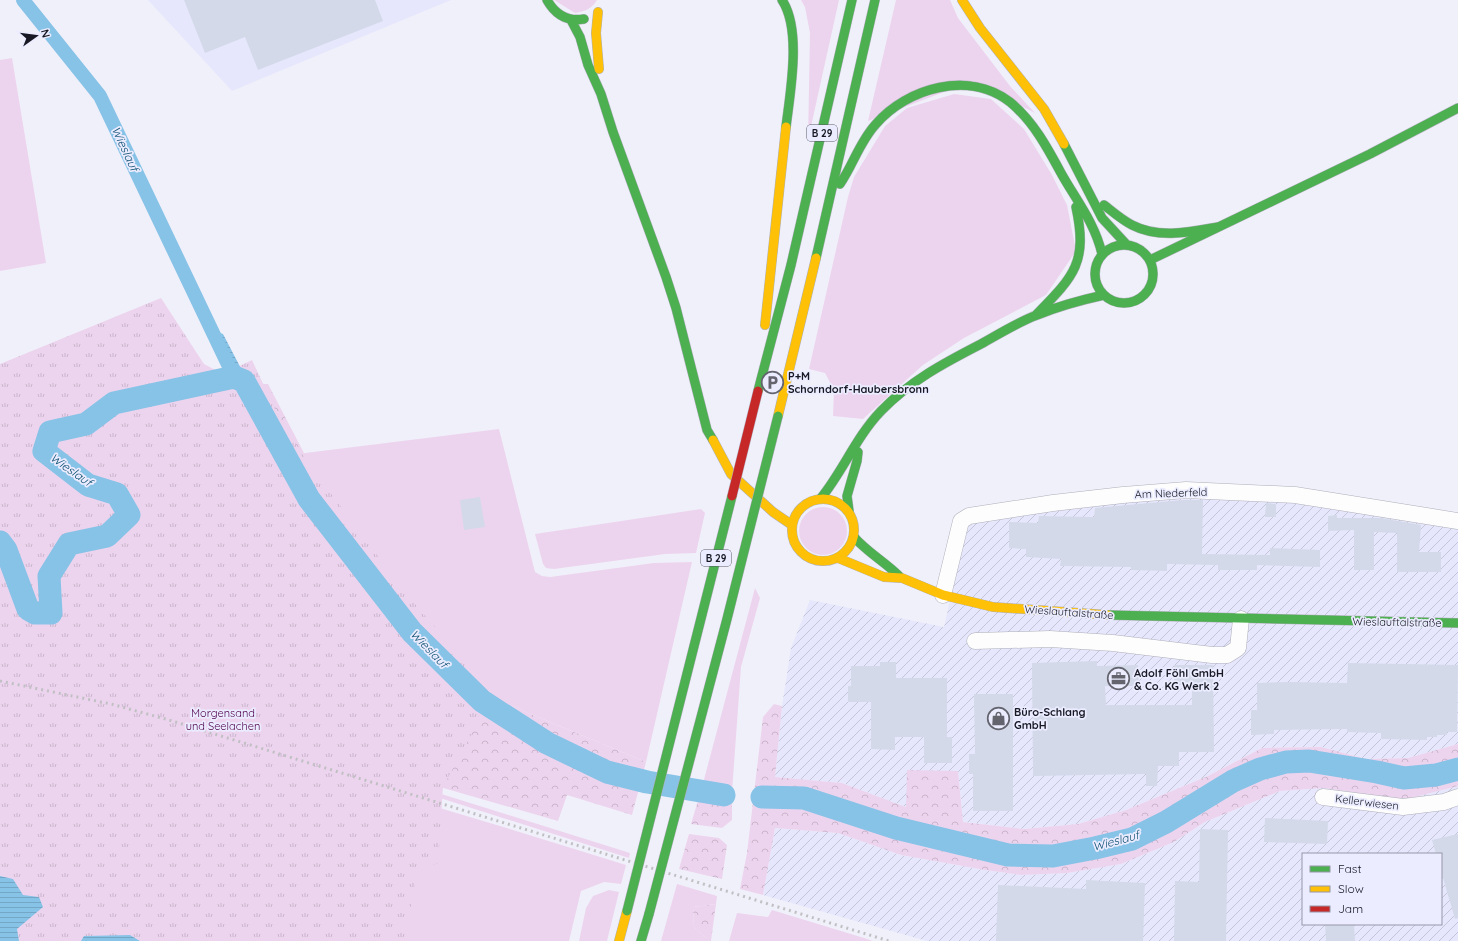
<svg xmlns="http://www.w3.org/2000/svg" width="1458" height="941" viewBox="0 0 1458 941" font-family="Quicksand,sans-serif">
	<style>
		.built { fill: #e6e7fc }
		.industrial { fill: url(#industrial-furrows); fill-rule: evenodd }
		.green { fill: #edd4ee }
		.forest { fill: url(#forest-crowns) }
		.park { fill: url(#park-tufts) }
		.water { fill: url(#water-rules) }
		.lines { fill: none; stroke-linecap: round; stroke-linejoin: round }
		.canal { stroke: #87c2e7; stroke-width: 14 }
		.river { stroke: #87c2e7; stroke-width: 23 }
		.building { fill: #d3d9e9 }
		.street-casing { stroke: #aeafb9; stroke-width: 17 }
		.fast-casing { stroke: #aeafb9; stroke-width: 10 }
		.slow-casing { stroke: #aeafb9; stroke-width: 10 }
		.street { stroke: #fdfdfe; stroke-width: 16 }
		.fast { stroke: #4caf50; stroke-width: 9 }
		.slow { stroke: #ffc107; stroke-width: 9 }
		.rail { stroke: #c0c0c4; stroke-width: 3; stroke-dasharray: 2 4; stroke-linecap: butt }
		.fast-bridge-casing { stroke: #b2adbc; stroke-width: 10; stroke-linecap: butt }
		.jam-bridge-casing { stroke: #b2adbc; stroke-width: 10; stroke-linecap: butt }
		.fast-bridge { stroke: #4caf50; stroke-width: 9 }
		.jam-bridge { stroke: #c62828; stroke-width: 9 }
		.labels { text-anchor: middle; stroke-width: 3.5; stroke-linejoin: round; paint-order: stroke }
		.shield { fill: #ebecff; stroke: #575865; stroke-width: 1 }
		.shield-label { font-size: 10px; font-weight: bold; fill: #171823 }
		.poi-label { font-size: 11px; font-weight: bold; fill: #171823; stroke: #ebecff; text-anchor: start }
		.street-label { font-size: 11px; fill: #171823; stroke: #ebecff }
		.park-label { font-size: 11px; fill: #50004d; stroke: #ebecff }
		.water-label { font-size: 12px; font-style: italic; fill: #0f5273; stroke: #ebecff }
	</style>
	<defs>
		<pattern id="industrial-furrows" width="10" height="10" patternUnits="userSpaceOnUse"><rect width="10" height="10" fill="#e6e7fc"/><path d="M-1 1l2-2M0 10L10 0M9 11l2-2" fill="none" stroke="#c5c5d8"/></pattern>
		<pattern id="forest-crowns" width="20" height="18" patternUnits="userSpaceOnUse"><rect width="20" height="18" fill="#edd4ee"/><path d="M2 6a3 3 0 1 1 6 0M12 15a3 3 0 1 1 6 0" fill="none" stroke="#cab5cc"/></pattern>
		<pattern id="park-tufts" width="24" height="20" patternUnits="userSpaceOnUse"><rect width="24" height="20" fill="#edd4ee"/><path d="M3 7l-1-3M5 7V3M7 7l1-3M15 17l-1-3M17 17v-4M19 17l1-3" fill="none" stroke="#cab5cc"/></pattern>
		<pattern id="water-rules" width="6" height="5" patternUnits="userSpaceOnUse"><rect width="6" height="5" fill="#87c2e7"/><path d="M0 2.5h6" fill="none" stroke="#74a6c6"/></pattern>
	</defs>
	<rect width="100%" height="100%" fill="#f0f0fa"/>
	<path class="built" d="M148,0H451L232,91Z"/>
	<path class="industrial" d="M1121,497L1284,498L1458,526V744L1408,758L1366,759L1321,747L1262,748L1208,776L1126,810L1078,824L1024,829L963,822L958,771L906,807L842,783L775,777L782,706L791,648L810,600L944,627L967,523Z
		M1458,786V941H927L763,895L775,828L838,833L901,855L985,870L1021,875L1067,873L1121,864L1174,842L1205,822L1280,791L1324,788L1403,800ZM1303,854H1441V924H1303Z"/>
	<path class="green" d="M554,0H597C592,9 585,11 575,13Z
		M801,0H839L808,140L810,33L805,7Z
		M896,0H950L958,18L1010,86L1035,113L973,81L868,121Z
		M12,58L46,263L0,271V60Z
		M954,94L991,99L1024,129L1052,175L1067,205L1076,251L1046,295L964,338L923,365L863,419L833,416L834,390L825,373L809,369L848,197L854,177L885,126L907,108Z
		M499,429L535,572L542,576L550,577L654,563L692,562L646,762L507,704L468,679L297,454Z
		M799 531a24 24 0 1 1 48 0a24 24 0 1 1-48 0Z
		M701,509L705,513L696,553L665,554L554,569L546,568L543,564L535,534Z
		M755,588L760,598L741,667L732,792L702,787Z
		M0,667L435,792L630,853L629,858L418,791Z
		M0,689C122,721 245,753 366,787C453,811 540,838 626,865L621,884L604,882L581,891L569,941H178Z
		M677,884L717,896L716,904L693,907L694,927L709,941H661Z
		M609,890L619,892L607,941H579L586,908L593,896Z
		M772,910L864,938L873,941H729L737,913L768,917Z"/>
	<path class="forest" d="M223,383L268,384L304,453L297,454L468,679L507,704L646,762L632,815L567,795L558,821L426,783L0,478Z
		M774,704L782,706L775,777L842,783L906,807L907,770L958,771L963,822L1024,829L1078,824L1126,810L1208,776L1262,748L1321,747L1366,759L1408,758L1458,744V786L1403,800L1324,788L1280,791L1205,822L1174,842L1121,864L1067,873L1021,875L985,870L901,855L838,833L775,828L763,895L740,889L747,853L763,717Z
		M702,787L732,792V820L722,828L691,824Z
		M689,834L719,838L727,845L722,879L679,869Z
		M716,904L711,941H709L694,927L693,907Z"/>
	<path class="park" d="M161,298L204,364L223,374L252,360L279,418L306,460L408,596L465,661L479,720L443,787L438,863L418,870L404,941H0V364Z"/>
	<path class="water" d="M212,330L223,334L247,380L245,383L242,382L221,337L212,333Z
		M0,876L13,879L23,895L39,897L43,907L17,929L19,941H0Z
		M130,935L140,941H81L84,936Z"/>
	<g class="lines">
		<path class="canal" d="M23,0L100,96L234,377"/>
		<path class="river" d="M0,542L6,550L28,609L35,613H51L49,576L69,544L107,536L129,515L117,494L88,485L44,451L50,432L86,424L114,403L234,377L244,381L309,499L412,632L482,701L547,743L607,772L647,782L724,795
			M762,797L804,798L896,828L1008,855L1053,856L1095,848L1132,839L1166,822L1233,781L1260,769L1286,762L1309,761L1377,772L1404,778L1436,775L1458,769"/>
	</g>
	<path class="building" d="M184,0H375L383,21L258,70L245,37L205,53Z
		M480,497L485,527L464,530L460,500Z
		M1183,500H1203L1202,554L1270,555V548L1320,550V567L1257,565V570H1218V565L1167,564V571L1131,570V567L1060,566L1061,559L1026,557V549L1009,548V522L1038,523L1039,516L1094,517L1095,508Z
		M1266,503L1276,504V517H1265Z
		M1337,515V518H1381L1421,525L1419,552H1441V572H1397V533L1374,532V570H1354V530L1328,531V516Z
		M1097,661V666L1138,665L1139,686H1105L1106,705H1192V685H1174V665H1213L1214,752H1179V766H1158L1157,786H1146V774L1033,776L1032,663Z
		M880,662H896V678H947V737H952V763H924V737H895V750L871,749V702H848V686H851V666H880Z
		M1348,663L1458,665L1457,732H1447V735H1437V737H1427V740L1381,739V733L1347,732V729L1274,730V734L1251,735V710H1257V683L1289,682L1347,683Z
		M974,694H1013V811H973V774H969V754H975Z
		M1265,818L1328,821L1327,844L1264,842Z
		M1200,829L1228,830L1226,941H1174L1175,881L1199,882Z
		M1458,834V918L1455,919L1441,871V854H1436L1432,840Z
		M1086,880L1145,883L1143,941H996L998,885L1086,889Z
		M1325,924H1354L1355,941H1326Z"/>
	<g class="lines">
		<defs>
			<path id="street" d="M943,595L961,521L969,516L1053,503L1123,495L1186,490L1295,495L1458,521
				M975,641L1050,639L1113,643L1212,655H1227L1238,648L1241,619
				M1323,797L1403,807L1444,802L1458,797"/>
			<path id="fast" d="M547,0C555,14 567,22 584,19
				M782,0C802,30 790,93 786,127
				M571,20L580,37L588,65L601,94L613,132L666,277L676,308L707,430L713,440
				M1064,144L1102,218L1126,244
				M840,184C853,165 860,141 876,124C907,88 969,70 1010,102C1033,121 1047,147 1061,173C1076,200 1095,223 1102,254
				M1104,205C1113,212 1122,220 1132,225C1159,239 1190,232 1218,227
				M1095 274a29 29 0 1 1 58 0a29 29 0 1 1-58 0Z
				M816,258L875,0
				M1150,260L1370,154L1458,108
				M1036,315C1074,276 1088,263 1076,207
				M758,391L791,265L852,0
				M821,498C843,471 856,437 881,411C910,381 944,363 981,344C999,334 1018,322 1037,315C1059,306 1081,300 1104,295
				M849,511L847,496L857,461L858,452
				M854,537C867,552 885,562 899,576
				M1108,615L1458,623
				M641,941L649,914"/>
			<path id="slow" d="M962,0L980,28L1044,109L1064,144
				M598,12L596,33L599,69
				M765,325L786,127
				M778,416L816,258
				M713,440L731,474L773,512L792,525
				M792 530a31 31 0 1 1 62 0a31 31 0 1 1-62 0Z
				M838,558L884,577L902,578L943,595L993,607L1108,615
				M619,941L627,911"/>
		</defs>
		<use href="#street" class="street-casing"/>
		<use href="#fast" class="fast-casing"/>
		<use href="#slow" class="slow-casing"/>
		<use href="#street" class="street"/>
		<use href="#fast" class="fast"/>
		<use href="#slow" class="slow"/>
		<path class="rail" d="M0,681L111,704L169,720L889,941"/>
		<defs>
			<path id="fast-bridge" d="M627,911L732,496
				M649,914L727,619L778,416"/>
			<path id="jam-bridge" d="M732,496L758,391"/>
		</defs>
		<use href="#fast-bridge" class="fast-bridge-casing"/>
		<use href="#jam-bridge" class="jam-bridge-casing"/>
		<use href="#fast-bridge" class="fast-bridge"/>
		<use href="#jam-bridge" class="jam-bridge"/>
	</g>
	<defs>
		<symbol id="parking-ring" viewBox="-11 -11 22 22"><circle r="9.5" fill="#ebecff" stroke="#63646e" stroke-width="1.5"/><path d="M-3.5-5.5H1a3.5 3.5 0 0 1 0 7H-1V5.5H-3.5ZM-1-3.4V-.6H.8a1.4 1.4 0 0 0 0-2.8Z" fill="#63646e"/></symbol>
		<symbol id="office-ring" viewBox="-11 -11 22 22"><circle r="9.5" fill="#ebecff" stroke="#63646e" stroke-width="1.5"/><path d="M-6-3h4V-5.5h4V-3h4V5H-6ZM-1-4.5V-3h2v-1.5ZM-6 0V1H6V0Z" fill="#63646e"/></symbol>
		<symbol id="shop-ring" viewBox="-11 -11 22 22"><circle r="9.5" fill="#ebecff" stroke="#63646e" stroke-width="1.5"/><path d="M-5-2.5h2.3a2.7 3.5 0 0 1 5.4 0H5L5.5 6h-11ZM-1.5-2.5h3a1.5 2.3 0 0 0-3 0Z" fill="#63646e"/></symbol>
	</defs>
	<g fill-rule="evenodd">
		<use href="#parking-ring" x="760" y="370" width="25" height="25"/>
		<use href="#office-ring" x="1106" y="666" width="25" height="25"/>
		<use href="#shop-ring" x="986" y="706" width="25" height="25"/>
	</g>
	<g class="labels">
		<g class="shield">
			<rect x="807" y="125" width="30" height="16" rx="3"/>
			<rect x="701" y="550" width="30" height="16" rx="3"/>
		</g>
		<g class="shield-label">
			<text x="822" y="137">B 29</text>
			<text x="716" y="562">B 29</text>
		</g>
		<g class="poi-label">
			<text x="788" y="380">P+M<tspan x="788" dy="13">Schorndorf-Haubersbronn</tspan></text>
			<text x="1134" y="677">Adolf Föhl GmbH<tspan x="1134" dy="13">&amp; Co. KG Werk 2</tspan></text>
			<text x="1014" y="716">Büro-Schlang<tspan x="1014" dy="13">GmbH</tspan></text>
		</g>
		<g class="street-label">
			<text transform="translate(1171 493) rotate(-2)" y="4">Am Niederfeld</text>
			<text transform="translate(1069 612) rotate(4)" y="4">Wieslauftalstraße</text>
			<text transform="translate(1397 622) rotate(1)" y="4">Wieslauftalstraße</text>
			<text transform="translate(1367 802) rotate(7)" y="4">Kellerwiesen</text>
		</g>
		<g class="park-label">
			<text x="223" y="717">Morgensand<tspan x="223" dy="13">und Seelachen</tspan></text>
		</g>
		<g class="water-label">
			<text transform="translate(125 149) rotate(65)" y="4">Wieslauf</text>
			<text transform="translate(71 470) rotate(35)" y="4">Wieslauf</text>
			<text transform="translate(429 649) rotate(46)" y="4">Wieslauf</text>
			<text transform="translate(1116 841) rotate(-15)" y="4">Wieslauf</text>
		</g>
	</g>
	<rect x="1302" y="853" width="140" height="72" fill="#ebecff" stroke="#9697a7"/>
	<rect x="1310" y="866" width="20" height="6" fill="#4caf50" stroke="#9697a7"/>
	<text x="1338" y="873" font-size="12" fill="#171823">Fast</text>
	<rect x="1310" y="886" width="20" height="6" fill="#ffc107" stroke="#9697a7"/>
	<text x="1338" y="893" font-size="12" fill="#171823">Slow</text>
	<rect x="1310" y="906" width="20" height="6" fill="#c62828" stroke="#9697a7"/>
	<text x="1338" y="913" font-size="12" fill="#171823">Jam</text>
	<g transform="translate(36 36) rotate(76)" stroke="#ebecff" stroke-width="3" paint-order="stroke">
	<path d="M0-3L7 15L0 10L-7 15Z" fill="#171823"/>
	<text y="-6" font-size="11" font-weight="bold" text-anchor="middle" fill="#171823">N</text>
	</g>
</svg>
